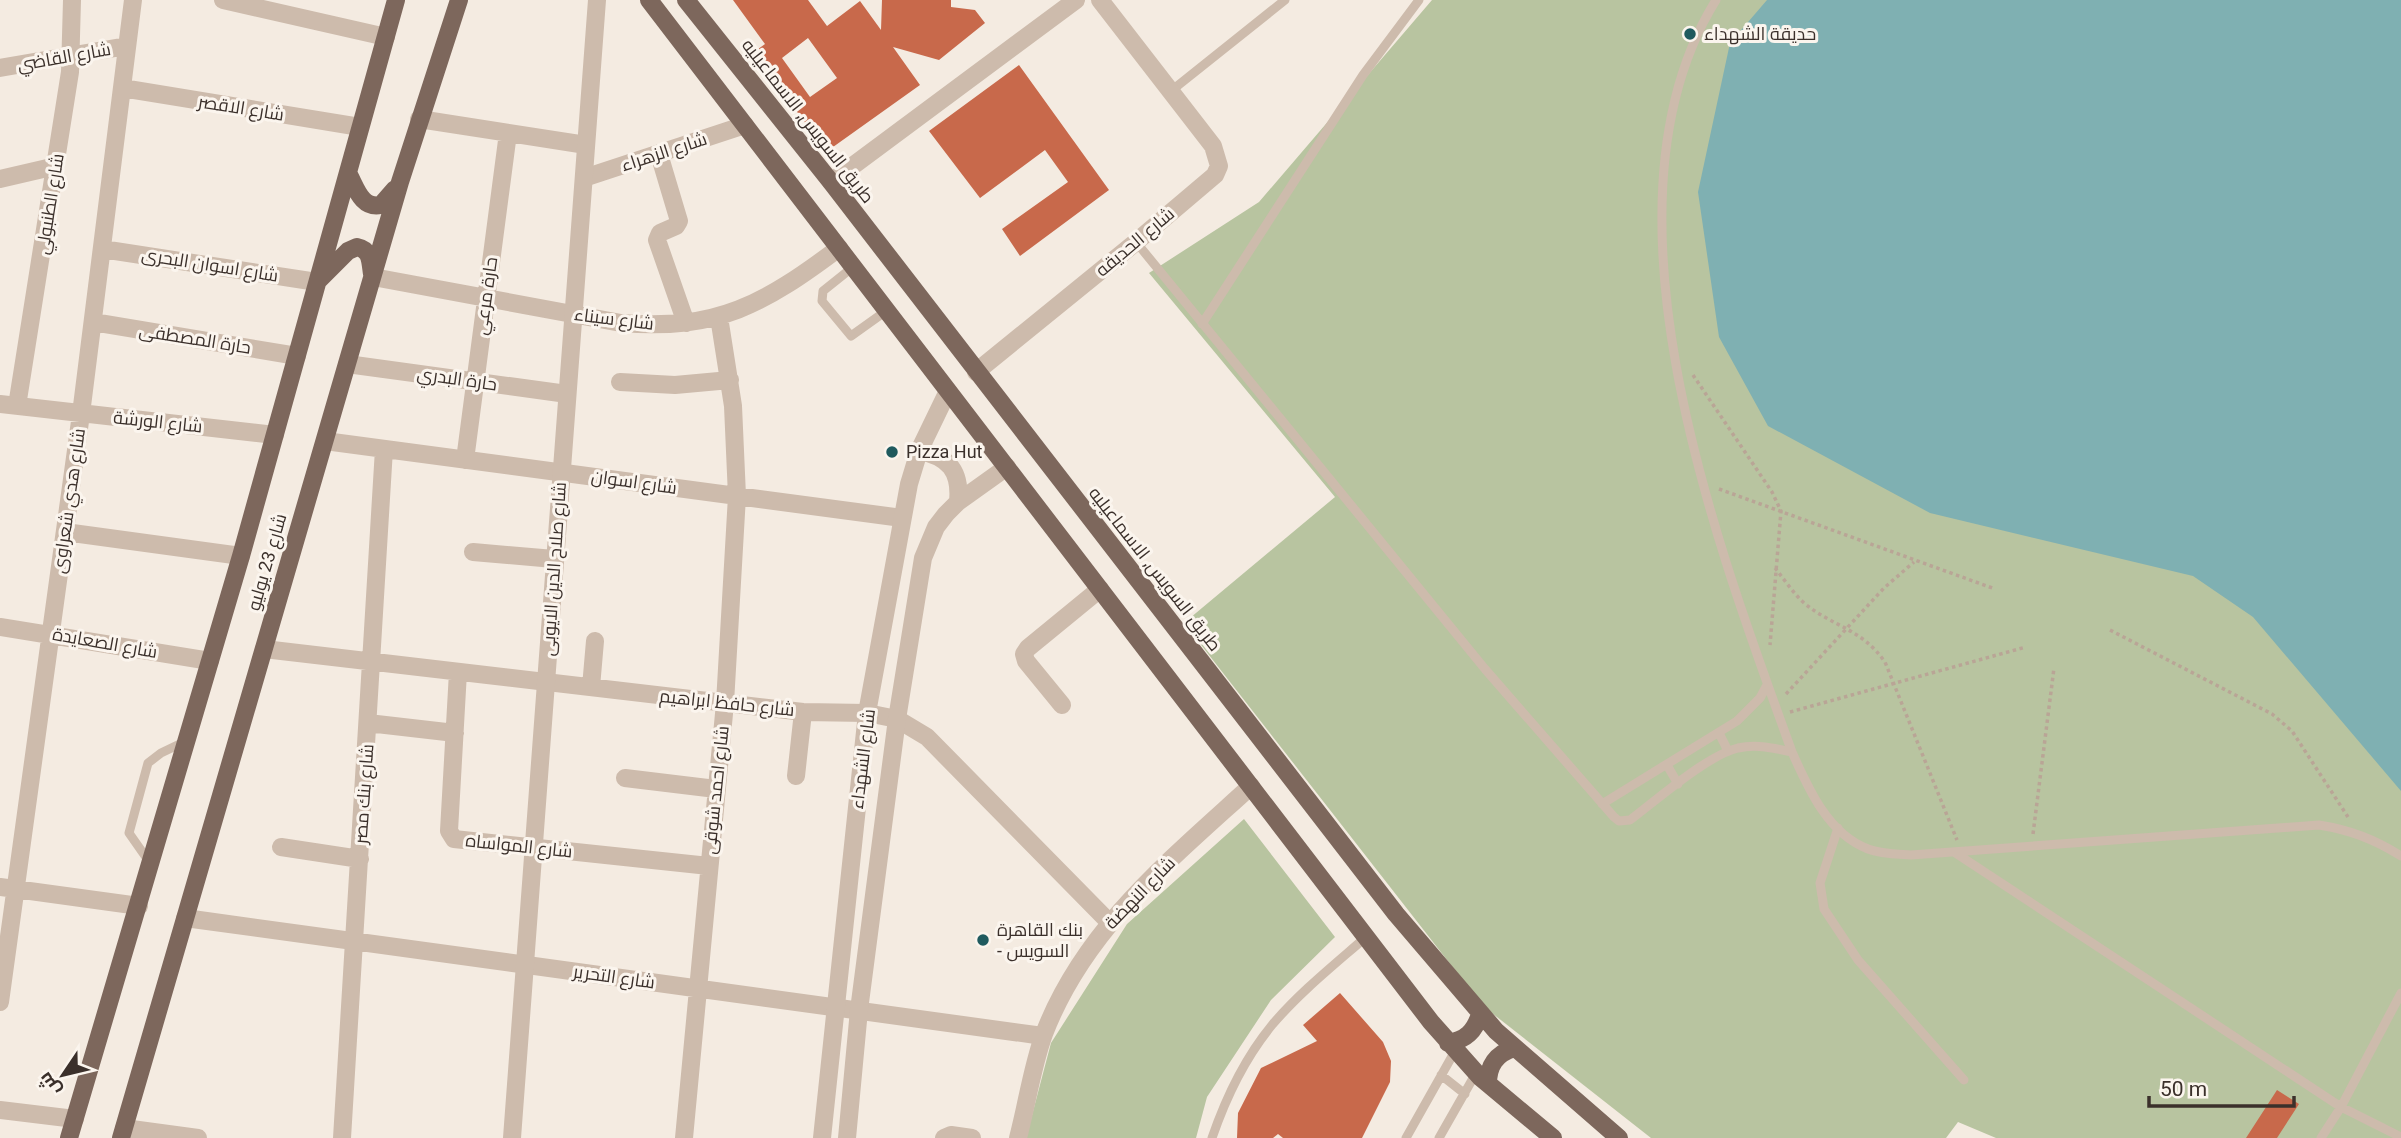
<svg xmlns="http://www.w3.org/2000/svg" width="2401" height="1138" viewBox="0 0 2401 1138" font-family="Roboto,Cairo,sans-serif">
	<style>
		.green { fill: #b8c4a0 }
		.water { fill: #7fb0b2 }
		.building { fill: #c8694b; fill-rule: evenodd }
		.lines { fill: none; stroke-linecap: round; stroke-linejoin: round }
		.path { stroke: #b9a596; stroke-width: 3.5; stroke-dasharray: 3.5 3.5; stroke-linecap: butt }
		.service { stroke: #cdbbac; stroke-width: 9 }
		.minor { stroke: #cdbbac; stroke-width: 18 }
		.tertiary { stroke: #cdbbac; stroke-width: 18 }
		.primary { stroke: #7d675c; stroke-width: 18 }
		.poi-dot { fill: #1f5a5e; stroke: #fbf5ee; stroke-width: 2.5 }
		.labels { text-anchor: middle; stroke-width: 6; stroke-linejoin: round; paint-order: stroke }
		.poi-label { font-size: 18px; fill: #3b302b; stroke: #fbf5ee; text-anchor: start }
		.street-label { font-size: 18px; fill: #3b302b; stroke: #fbf5ee }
	</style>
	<rect width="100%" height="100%" fill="#f4ebe1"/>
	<path class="green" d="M1432,0H2401V1138H1996L1958,1122L1946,1138H1651L1483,1006L1184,623L1335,497L1149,273L1259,202Z
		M1244,819L1335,937L1271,1000L1207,1097L1196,1138H1026L1051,1043L1127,924Z"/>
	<path class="water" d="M1767,0H2401V791L2253,617L2193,576L1930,513L1768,426L1719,337L1698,192L1730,43Z"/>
	<path class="building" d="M733,0H808L827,26L860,1L881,30L882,0H951V7L975,10L985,23L939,60L893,47L920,85L826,152L754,52L765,44ZM808,38L837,78L810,97L782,58Z
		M1019,65L1109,190L1020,256L1002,229L1068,182L1045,150L980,198L929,131Z
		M1340,993L1383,1042L1391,1061L1390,1082L1362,1138H1283L1278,1134L1273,1138H1237L1238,1113L1261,1068L1317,1041L1303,1025Z
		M2277,1090L2299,1104L2277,1138H2246Z"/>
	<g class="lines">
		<path class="path" d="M1693,375L1772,492L1781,511L1770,645
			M1719,489L1995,589
			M1775,568C1784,579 1793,593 1804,603C1833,627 1861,628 1885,662L1957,840
			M2110,630L2272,714L2292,731L2348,817
			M1786,694L1884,588L1914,562
			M1790,712L2026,647
			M2033,834L2054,668"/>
		<path class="service" d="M1716,0C1588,205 1717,545 1792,752C1808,788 1828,834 1868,849C1881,854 1897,854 1911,855L2319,825C2350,830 2374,839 2401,856
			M1171,91L1285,0
			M1136,242L1485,669L1614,817L1619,821L1630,820C1658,799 1706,756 1738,748C1756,744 1774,748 1792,752
			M853,267L823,291L822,301L851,336L886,311
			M1202,324L1363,75L1419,0
			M1719,733L1728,751
			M1667,765L1678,784
			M1602,804L1737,721L1760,698L1767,685
			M1838,828L1820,883L1824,909L1858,960L1964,1080
			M1954,852L2341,1107L2401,1137
			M150,863L129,833L148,763L161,753L186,741
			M1441,1075L1465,1094
			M1212,1138C1226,1097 1244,1059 1272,1025C1300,992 1334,965 1366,937
			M1406,1138L1455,1051
			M1439,1138L1476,1073
			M2321,1138L2341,1107L2401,993"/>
		<path class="minor" d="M223,0L386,37
			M0,68L127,46
			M122,88L360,127
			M419,119L586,145
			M659,154L679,221L676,226L660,233L657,240L686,323
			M584,178L745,125
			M0,179L56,166
			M831,182L1076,0
			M102,249L317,282
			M373,277L621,323C718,331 764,304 839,248
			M93,322L297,356
			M347,364L567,394
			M976,372L1136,242L1215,175L1219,166L1213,146L1100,0
			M620,382L675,385L730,380
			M0,404L275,435
			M17,406L70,72L72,0
			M325,441L902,518
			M465,460L508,133
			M65,532L241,556
			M473,552L554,559
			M0,627L210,661
			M264,649L803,712L867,713L897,719L927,737L1109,922
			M458,672L449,831L454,839L709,866
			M591,687L595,641
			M1062,705L1026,661L1024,654L1028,648L1100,589
			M368,723L455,733
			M796,776L803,712
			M625,778L716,789
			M281,847L360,859
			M0,887L139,906
			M185,918L1043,1036
			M0,1002L81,414L133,0
			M0,1110L75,1119
			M124,1128L198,1138
			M342,1138L384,449
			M684,1138L725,703L737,496L733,406L719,317
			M944,1138L951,1135L972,1138
			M1018,1138C1027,1104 1032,1067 1044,1034C1084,929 1170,860 1251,786"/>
		<path class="tertiary" d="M919,451C949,456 961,472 958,502
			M512,1138L597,0
			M822,1138L867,713L909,484L919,451L948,391
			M847,1138L859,1010L897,719L923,558L936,527L946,514L958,502L1007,467"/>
		<path class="primary" d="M649,0L1431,1022L1480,1077L1553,1138
			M686,0L831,182L1396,914L1496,1031L1619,1138
			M348,173C356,187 361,209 381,205L395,189
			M318,281L348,251L357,247C371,250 370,261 372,274
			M1448,1043C1466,1040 1475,1031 1480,1014
			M1488,1084C1488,1065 1496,1054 1514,1048
			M69,1138L241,556L396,0
			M121,1138L400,182L459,0"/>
	</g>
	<g class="poi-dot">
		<circle cx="1690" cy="34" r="7"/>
		<circle cx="892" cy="452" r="7"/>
		<circle cx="983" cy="940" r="7"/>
	</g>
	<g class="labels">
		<g class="poi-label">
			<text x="1704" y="40">حديقة الشهداء</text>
			<text x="906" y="458">Pizza Hut</text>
			<text x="997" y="936">بنك القاهرة<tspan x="997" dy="21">- السويس</tspan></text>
		</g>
		<g class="street-label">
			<text transform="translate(64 57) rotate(-10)" y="6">شارع القاضي</text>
			<text transform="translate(241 108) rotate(9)" y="6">شارع الاقصر</text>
			<text transform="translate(808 121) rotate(52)" y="6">طريق السويس, الاسماعيليه</text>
			<text transform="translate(664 152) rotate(-18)" y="6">شارع الزهراء</text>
			<text transform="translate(50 204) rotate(-81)" y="6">شارع الطنبولي</text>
			<text transform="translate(1135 242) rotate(-40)" y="6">شارع الحديقه</text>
			<text transform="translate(210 265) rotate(9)" y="6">شارع اسوان البحرى</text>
			<text transform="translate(486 296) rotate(-82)" y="6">حارة مرعي</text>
			<text transform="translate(614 319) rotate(7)" y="6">شارع سيناء</text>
			<text transform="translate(195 339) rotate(9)" y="6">حارة المصطفى</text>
			<text transform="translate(457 379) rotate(8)" y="6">حارة البدري</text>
			<text transform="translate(158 422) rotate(6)" y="6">شارع الورشة</text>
			<text transform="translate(634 482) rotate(8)" y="6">شارع اسوان</text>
			<text transform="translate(69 501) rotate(-82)" y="6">شارع هدي شعراوى</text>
			<text transform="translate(267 562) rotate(-74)" y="6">شارع 23 يوليو</text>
			<text transform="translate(554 569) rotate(-86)" y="6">شارع صلاح الدين الايوبى</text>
			<text transform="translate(1155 569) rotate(52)" y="6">طريق السويس, الاسماعيليه</text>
			<text transform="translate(105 643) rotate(10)" y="6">شارع الصعايدة</text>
			<text transform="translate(727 703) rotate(6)" y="6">شارع حافظ ابراهيم</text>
			<text transform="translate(863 759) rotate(-83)" y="6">شارع الشهداء</text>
			<text transform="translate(716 790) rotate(-84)" y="6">شارع احمد شوقى</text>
			<text transform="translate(364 794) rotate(-86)" y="6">شارع بنك مصر</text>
			<text transform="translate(519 846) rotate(6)" y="6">شارع المواساه</text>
			<text transform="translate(1140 893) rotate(-46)" y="6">شارع النهضة</text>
			<text transform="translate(614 977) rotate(8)" y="6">شارع التحرير</text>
		</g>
	</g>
	<g transform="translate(63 1075) rotate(235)" stroke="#fbf5ee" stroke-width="5" paint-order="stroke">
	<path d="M0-5L12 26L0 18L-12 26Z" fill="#3b302b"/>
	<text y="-10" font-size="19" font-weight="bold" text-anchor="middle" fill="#3b302b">ش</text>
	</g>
	<path d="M2149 1096v10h145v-10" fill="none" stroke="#3b302b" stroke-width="3.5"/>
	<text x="2160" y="1096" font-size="21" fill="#3b302b" stroke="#fbf5ee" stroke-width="5" paint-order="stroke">50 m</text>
</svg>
